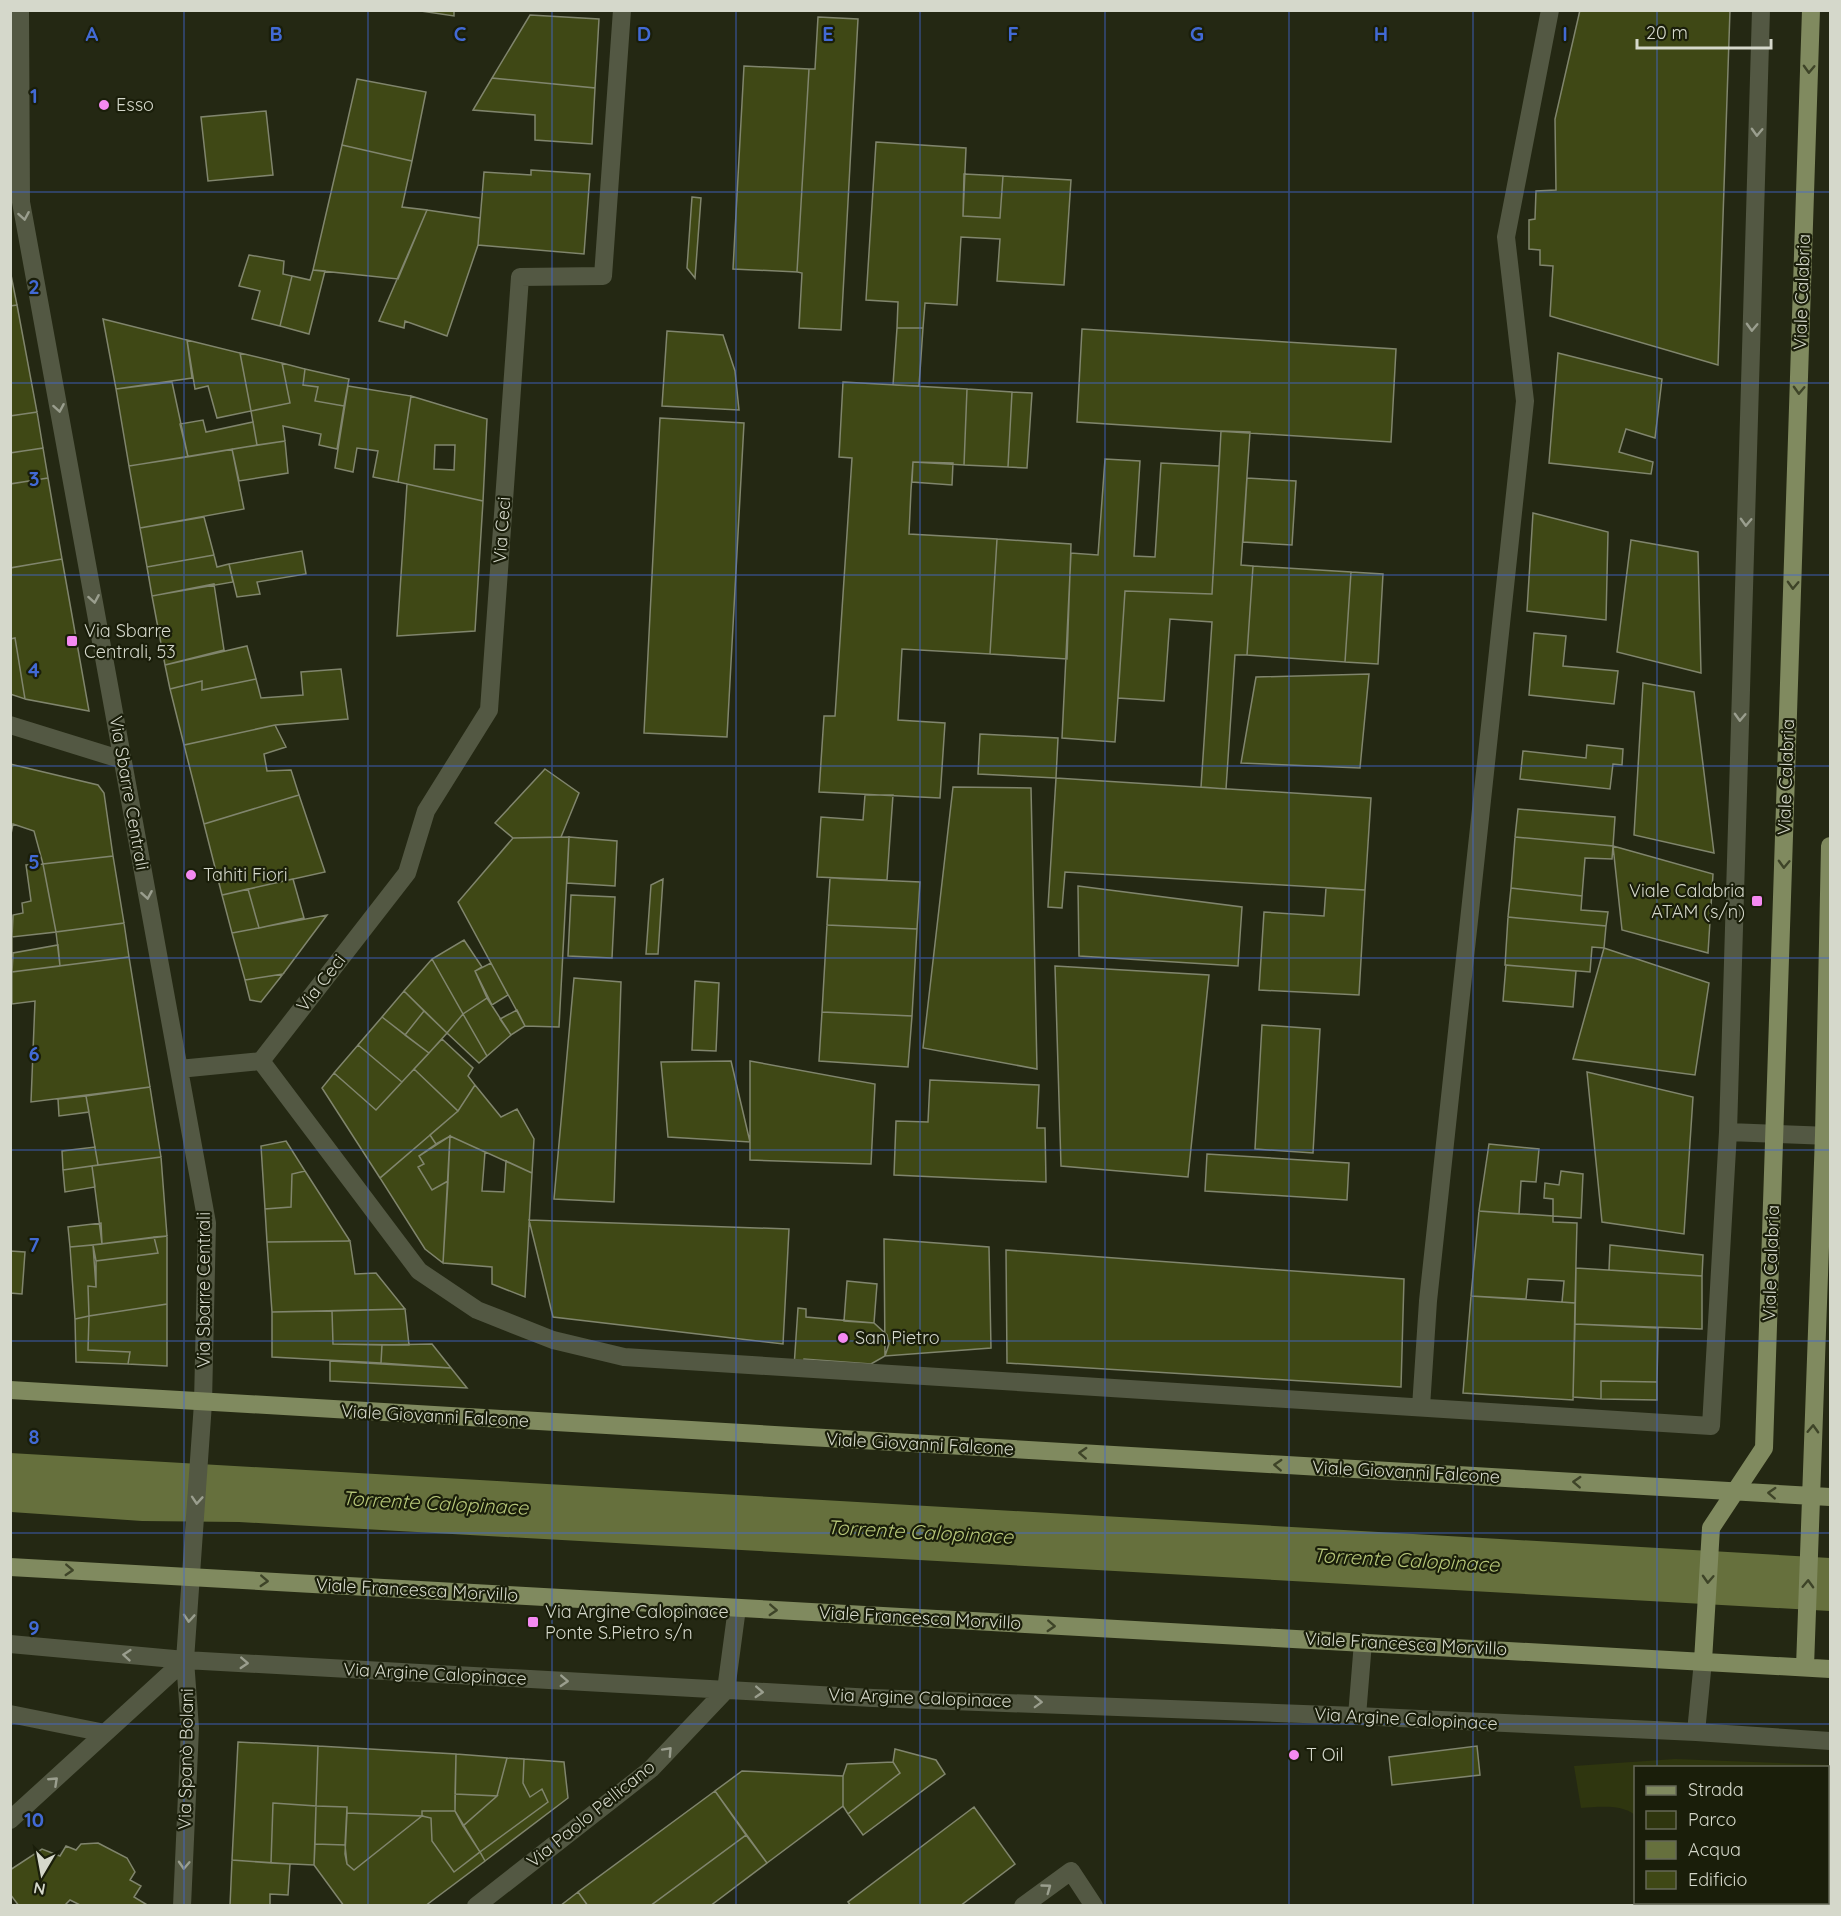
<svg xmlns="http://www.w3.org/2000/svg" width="1841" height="1916" viewBox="0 0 1841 1916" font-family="Quicksand,sans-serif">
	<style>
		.green { fill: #2f360f }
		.water { fill: #66703d }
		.building { fill: #3f4815; stroke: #80856d; stroke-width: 1.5; fill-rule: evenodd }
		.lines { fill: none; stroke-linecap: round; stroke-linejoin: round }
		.minor { stroke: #535843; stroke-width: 18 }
		.major { stroke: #808a5f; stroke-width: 18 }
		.oneway { stroke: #3e4428 }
		.oneway2 { stroke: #9a9e8e }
		.grid { fill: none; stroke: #426ad5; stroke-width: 1.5; stroke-opacity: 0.55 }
		.poi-dot { fill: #f489f1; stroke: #1a1e0a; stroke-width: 2 }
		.labels { text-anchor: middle; stroke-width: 4.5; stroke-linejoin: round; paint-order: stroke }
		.poi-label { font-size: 18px; fill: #d5d8cb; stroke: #1a1e0a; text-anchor: start }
		.street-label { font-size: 18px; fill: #d5d8cb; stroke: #1a1e0a }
		.water-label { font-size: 20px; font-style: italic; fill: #b7c779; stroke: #1a1e0a }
		.grid-label { font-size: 20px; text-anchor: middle; font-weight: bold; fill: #426ad5; stroke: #1a1e0a; stroke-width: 4.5; stroke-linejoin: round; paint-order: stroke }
	</style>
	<rect width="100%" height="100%" fill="#242813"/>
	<path class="green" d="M1675,1759L1830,1765V1905H1672V1902H1828V1768H1636L1635,1815C1621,1804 1598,1807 1581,1808L1574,1766Z"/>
	<path class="water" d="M10,1453L1830,1558V1611L239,1522L142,1521L11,1512Z"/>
	<path class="building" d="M414,10H454V16Z
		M1580,10H1730L1718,365L1550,316L1553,266L1540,265V250L1529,249V220L1535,219L1536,191L1556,190L1555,119Z
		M530,15L599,19L595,88L492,78Z
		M818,17L858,19L841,330L799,328L802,273L797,272L809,69H815Z
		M744,66L809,69L797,272L733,269Z
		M492,78L595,88L592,144L535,140V115L473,110Z
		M357,79L426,92L412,161L342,145Z
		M266,111L273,175L208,181L201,117Z
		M876,142L966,148L963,216L1000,218L1003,176L1071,180L1064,285L997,281L1000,239L961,237L957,305L925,303L923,328H897L898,302L866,300Z
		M342,145L412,161L402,207L427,210L398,279L313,270Z
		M531,170L590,174L584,254L478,245L484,172L531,175Z
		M964,174L1003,176L1000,218L963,216Z
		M692,197L701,198L695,278L687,268Z
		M427,210L480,218L478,245L447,336L405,321L404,328L379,321Z
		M249,255L284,261L283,274L292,276L280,326L252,319L260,291L239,286Z
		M10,270L17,305L10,306Z
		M313,270L325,271L309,334L280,326L292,276L310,280Z
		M17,305L37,412L10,416V306Z
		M103,319L187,340L192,378L116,389Z
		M897,328H923L919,386L893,385Z
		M1082,329L1396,349L1391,442L1077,422Z
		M667,331L723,335L735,371L739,410L662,406Z
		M187,340L240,353L251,411L217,418L208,386L195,389Z
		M240,353L282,363L290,403L251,411Z
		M1558,353L1662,379L1655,438L1626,429L1619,452L1653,462L1651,474L1549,463Z
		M282,363L305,369L303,385L318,387L315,401L344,406L337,449L319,445L321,434L283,426L285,441L257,445L251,411L290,403Z
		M305,369L349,379L344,406L315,401L318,387L303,385Z
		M172,382L188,457L129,466L116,389Z
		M843,382L967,389L964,465L913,462L911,490L909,534L997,539L990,654L902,649L898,720L945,723L940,798L819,792L824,716H835L852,458L839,457Z
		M348,386L411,396L398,482L373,477L378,451L357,448L353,472L335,468Z
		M967,389L1012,392L1008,467L964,465Z
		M1012,392L1032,393L1027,468L1008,467Z
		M411,396L487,419L483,501L398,482ZM435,445H455L454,470L434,469Z
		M37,412L43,448L10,453V416Z
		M660,418L744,423L727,737L644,733Z
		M203,420L206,432L253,422L257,445L188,457L180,424Z
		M1221,431L1250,432L1241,565L1253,566L1247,655H1235L1226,789L1201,787L1212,622L1170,619L1164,701L1118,698L1125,591L1212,594Z
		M285,441L288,473L239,481L232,449Z
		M43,448L48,478L10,484V453Z
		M232,449L244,509L140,528L129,466Z
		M1105,459L1140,461L1134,556L1155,557L1161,463L1219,466L1212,594L1125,591L1115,742L1062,738L1071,553L1098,555Z
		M913,462L953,463L952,485L912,482Z
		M48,478L62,559L10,568V484Z
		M1247,478L1296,481L1292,545L1243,542Z
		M407,484L483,501L475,631L397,636Z
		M1533,513L1608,532L1606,620L1527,611Z
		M204,517L214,555L147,567L140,528Z
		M997,539L1071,544L1067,659L990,654Z
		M1631,540L1698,552L1701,673L1617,652Z
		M302,551L306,574L257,582L260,594L237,597L229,564Z
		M214,555L217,567L229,564L233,582L152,596L147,567Z
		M62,559L89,711L25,699L15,638L10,639V568Z
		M1253,566L1351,572L1345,662L1247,655Z
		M1351,572L1383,574L1378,664L1345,662Z
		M214,584L224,650L165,665L152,596Z
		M1534,633L1566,636L1563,666L1618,671L1614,704L1529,695Z
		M15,638L25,699L10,694V639Z
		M247,646L256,679L202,690V681L170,689L165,665Z
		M341,669L348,719L275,725L184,745L170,689L202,681V690L256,679L261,698L303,695L301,672Z
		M1369,674L1360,768L1241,763L1256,677Z
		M1643,683L1694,692L1714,853L1634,835Z
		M275,725L286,747L264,754L267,771L291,770L299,795L204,824L184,745Z
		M980,734L1058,738L1056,778L978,774Z
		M1587,745L1623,749L1622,765L1613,764L1610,789L1520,779L1523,751L1586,758Z
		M10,764L98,785L104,793L113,856L43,864L34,831L13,824L10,839Z
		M545,769L579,793L561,837L513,838L495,823Z
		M1056,778L1371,798L1365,890L1065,872L1062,908L1048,907Z
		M953,787L1031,788L1037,1069L923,1048Z
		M299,795L325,872L222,895L204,824Z
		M865,795H893L887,880L817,877L821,817L863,820Z
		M1518,809L1615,817L1613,846L1515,837Z
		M569,837L559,1027L525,1026L458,902L513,838Z
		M569,837L617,841L615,886L567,883Z
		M1515,837L1613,846L1612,859L1585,858L1582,896L1511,888Z
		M1613,846L1713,874L1708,953L1622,930Z
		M113,856L124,923L56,932L43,864Z
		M43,864L56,932L12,937L13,915L23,913L22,903L31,901L26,865Z
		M830,878L920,882L917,929L827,925Z
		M293,879L304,918L259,928L248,889Z
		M663,879L658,954H646L651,885Z
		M1078,886L1242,907L1238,966L1079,956Z
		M1326,888L1365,890L1359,995L1259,990L1264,912L1324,916Z
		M1511,888L1582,896L1581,910L1608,912L1606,926L1508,917Z
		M248,889L259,928L232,933L222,895Z
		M571,895L615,897L612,958L568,956Z
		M327,915L283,974L245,980L232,933Z
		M1508,917L1606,926L1604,948L1592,947L1590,972L1505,965Z
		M124,923L129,957L60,966L56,932Z
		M827,925L917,929L912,1016L822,1012Z
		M10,937H12V1004H10Z
		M464,940L482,967L475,971L487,998L463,1014L432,959Z
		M58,945L60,966L12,972L13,953Z
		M1604,948L1709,983L1695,1075L1573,1059Z
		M129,957L150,1087L31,1102L35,1001L12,1004V972Z
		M432,959L463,1014L447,1033L404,991Z
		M491,963L508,995L492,1005L475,971Z
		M1506,965L1576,971L1573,1007L1503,1001Z
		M1055,966L1209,975L1188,1177L1061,1166Z
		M283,974L261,1002L250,1000L245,980Z
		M574,978L621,982L614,1202L554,1199Z
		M695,981L719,983L716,1051L692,1050Z
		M404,991L424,1011L405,1035L382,1017Z
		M487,998L511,1035L487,1056L463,1014Z
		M517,1010L525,1026L511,1035L500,1019Z
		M424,1011L447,1033L429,1053L405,1035Z
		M822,1012L912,1016L908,1067L819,1061Z
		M463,1014L487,1056L479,1063L447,1033Z
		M382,1017L429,1053L402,1082L358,1045Z
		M1262,1025L1320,1029L1313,1153L1255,1149Z
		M442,1039L473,1068L468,1076L475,1085L458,1111L414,1069Z
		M358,1045L402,1082L376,1110L334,1073Z
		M731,1061L750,1142L668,1137L661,1062Z
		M750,1061L875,1084L871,1164L750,1160Z
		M414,1069L458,1111L380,1178L322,1088L334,1073L376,1110Z
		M1587,1072L1693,1097L1684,1234L1602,1222Z
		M930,1080L1039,1085L1037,1128H1045L1046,1182L894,1175L896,1121L928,1122Z
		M475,1085L501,1117L517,1109L534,1139L532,1173L450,1136L436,1144L430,1135L458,1111Z
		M150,1087L161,1157L98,1165L86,1096Z
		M86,1096L89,1112L59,1116L58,1099Z
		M430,1135L436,1144L419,1156L424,1164L418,1167L432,1190L448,1181L443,1263L425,1249L380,1178Z
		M450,1136L485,1152L482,1191L504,1192L506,1161L532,1173L525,1297L492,1284V1267L443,1263Z
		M450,1136L448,1181L432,1190L418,1167L424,1164L419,1156Z
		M286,1141L305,1171L292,1174L291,1207L265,1209L261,1146Z
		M1489,1144L1539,1149L1536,1182L1521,1181L1519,1214L1479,1211Z
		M95,1147L98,1165L63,1170L62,1151Z
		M1207,1154L1349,1163L1347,1200L1205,1191Z
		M161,1157L167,1236L102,1244L92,1166Z
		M92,1166L95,1187L65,1192L63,1170Z
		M305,1171L350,1241L267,1242L265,1209L291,1207L292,1174Z
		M1561,1171L1583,1174L1581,1218L1553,1216V1199L1544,1198L1545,1183L1559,1185Z
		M1479,1211L1553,1216V1222L1577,1223L1575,1303L1562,1302L1564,1281L1528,1279L1526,1299L1471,1296Z
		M529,1220L789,1229L783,1344L553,1317Z
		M101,1223L102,1244L70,1247L68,1227Z
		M167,1236V1304L89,1316L88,1286L96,1287V1261L158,1253L154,1237Z
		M154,1237L158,1253L96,1261L93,1245Z
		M884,1239L989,1247L991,1348L885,1356Z
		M350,1241L355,1274L376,1273L405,1309L272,1312L267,1242Z
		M93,1245L96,1287L88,1286L89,1316L75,1319L70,1247Z
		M1610,1245L1703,1255L1702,1276L1609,1270Z
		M1006,1250L1404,1279L1401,1387L1007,1363Z
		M10,1251L25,1252L22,1294L10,1293Z
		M1576,1268L1702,1276V1329L1575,1324Z
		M847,1281L877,1284L874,1323L844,1321Z
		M1471,1296L1575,1303L1573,1400L1463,1393Z
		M167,1304V1366L128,1364L130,1352L88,1350L89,1316Z
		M798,1308L806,1309V1317L874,1323L887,1335L889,1344L885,1356L871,1364L804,1359L803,1367H794Z
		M405,1309L409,1345L333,1344L332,1311Z
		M332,1311L333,1344L382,1345L381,1363L272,1357V1312Z
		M89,1316L88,1350L130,1352L128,1364L76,1362L75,1319Z
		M1575,1324L1658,1328L1657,1382L1601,1381V1399L1573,1397Z
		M432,1344L451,1368L381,1363L382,1345Z
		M330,1361L451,1368L467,1388L330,1381Z
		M1601,1381L1657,1382V1400L1601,1399Z
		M238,1742L318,1746L316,1806L273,1803L271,1863L232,1860Z
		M318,1746L456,1754L455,1811H422V1816L347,1813V1807L316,1806Z
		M1477,1746L1480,1775L1392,1785L1389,1757Z
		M895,1749L936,1760L945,1774L863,1835L848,1814L900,1773L893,1762Z
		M456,1754L507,1758L497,1796L455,1794Z
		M507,1758L524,1759L523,1783L530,1797L542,1789L548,1802L480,1852L463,1826L497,1796Z
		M524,1759L564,1762L568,1798L485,1861L480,1852L548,1802L542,1789L530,1797L523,1783Z
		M893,1762L900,1773L848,1814L843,1806V1776L847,1764Z
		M742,1771L843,1776V1806L767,1863L715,1791Z
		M715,1791L746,1835L650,1906H588L578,1892Z
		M455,1794L497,1796L463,1826L455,1811Z
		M273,1803L316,1806L314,1865L271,1863Z
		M316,1806L347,1807L345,1845L315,1844Z
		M974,1807L1015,1864L960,1906H851L848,1902Z
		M422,1811H455L480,1852L454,1872L432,1841L431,1818L422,1816Z
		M347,1813L422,1816L354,1870L347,1864L345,1854Z
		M422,1816L431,1818L432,1841L454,1872L480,1852L485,1861L425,1906H344L314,1865L315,1844L345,1845L347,1864L354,1870Z
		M746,1835L767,1863L710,1906H650Z
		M98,1843L127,1858L135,1872L130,1880L141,1886L134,1897L149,1906H82L70,1900L64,1906H19L10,1894V1870L42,1849L60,1856L66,1846L76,1850L81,1844Z
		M232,1860L290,1864L288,1895L270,1894V1906H230Z
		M578,1892L588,1906H560Z"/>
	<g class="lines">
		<path class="minor" d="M20,10L21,202L207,1223L203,1403L185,1660L190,1728L182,1906
			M10,725L123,760
			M261,1061L419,1271L477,1310L553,1340L624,1357L1711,1426L1728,1132L1761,10
			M261,1061L407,873L426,811L489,710L520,277L603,276L622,10
			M179,1069L261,1061
			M1728,1132L1830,1136
			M1421,1407L1428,1301L1525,401L1506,237L1550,10
			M10,1644L185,1660L873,1698L1357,1716L1696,1732L1830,1741
			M10,1714L105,1733
			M1357,1716L1363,1642
			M1696,1732L1703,1661
			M10,1820L185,1660
			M476,1906L651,1769L726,1690L737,1608
			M1023,1906L1071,1871L1094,1906"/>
		<path class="major" d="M10,1390L1830,1497
			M10,1567L1830,1669
			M1703,1661L1711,1528L1764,1448L1811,10
			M1805,1667L1824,1135L1830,846"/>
	</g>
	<defs><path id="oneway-chevron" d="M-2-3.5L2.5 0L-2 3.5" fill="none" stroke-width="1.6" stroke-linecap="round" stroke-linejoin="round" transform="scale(1.5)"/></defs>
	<g class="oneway">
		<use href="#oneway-chevron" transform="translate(1809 69) rotate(92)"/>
		<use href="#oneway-chevron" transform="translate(1799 390) rotate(92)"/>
		<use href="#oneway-chevron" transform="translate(1793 585) rotate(92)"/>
		<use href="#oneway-chevron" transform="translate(1784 864) rotate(92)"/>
		<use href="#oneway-chevron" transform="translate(1813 1429) rotate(-88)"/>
		<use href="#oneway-chevron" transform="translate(1083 1453) rotate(-177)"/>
		<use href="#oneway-chevron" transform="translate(1278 1465) rotate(-177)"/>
		<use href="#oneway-chevron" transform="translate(1577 1482) rotate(-177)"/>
		<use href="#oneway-chevron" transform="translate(1772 1493) rotate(-177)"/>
		<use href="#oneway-chevron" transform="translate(69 1570) rotate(3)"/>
		<use href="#oneway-chevron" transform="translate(1708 1579) rotate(93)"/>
		<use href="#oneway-chevron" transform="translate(264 1581) rotate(3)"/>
		<use href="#oneway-chevron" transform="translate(1808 1584) rotate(-88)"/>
		<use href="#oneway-chevron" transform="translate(773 1610) rotate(3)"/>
		<use href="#oneway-chevron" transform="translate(1051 1626) rotate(3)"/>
	</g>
	<g class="oneway2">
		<use href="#oneway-chevron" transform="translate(1757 132) rotate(92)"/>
		<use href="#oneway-chevron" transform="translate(24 216) rotate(80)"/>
		<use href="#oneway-chevron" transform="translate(1752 327) rotate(92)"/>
		<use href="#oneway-chevron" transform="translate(59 408) rotate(80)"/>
		<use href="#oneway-chevron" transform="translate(1746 522) rotate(92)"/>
		<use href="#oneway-chevron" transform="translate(94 599) rotate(80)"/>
		<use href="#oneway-chevron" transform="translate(1740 717) rotate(92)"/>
		<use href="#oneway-chevron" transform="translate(147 895) rotate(80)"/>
		<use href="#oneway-chevron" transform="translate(197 1500) rotate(94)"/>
		<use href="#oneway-chevron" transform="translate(189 1618) rotate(94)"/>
		<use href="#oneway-chevron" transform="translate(127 1655) rotate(-175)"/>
		<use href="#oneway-chevron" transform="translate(244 1663) rotate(3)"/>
		<use href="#oneway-chevron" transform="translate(564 1681) rotate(3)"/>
		<use href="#oneway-chevron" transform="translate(759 1692) rotate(3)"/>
		<use href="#oneway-chevron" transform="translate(1038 1702) rotate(2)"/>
		<use href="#oneway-chevron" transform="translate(668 1751) rotate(-47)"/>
		<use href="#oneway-chevron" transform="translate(54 1781) rotate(-43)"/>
		<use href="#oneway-chevron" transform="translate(184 1865) rotate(93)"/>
		<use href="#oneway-chevron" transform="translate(1047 1888) rotate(-36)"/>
	</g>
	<path class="grid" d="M184,10V1906M368,10V1906M552,10V1906M736,10V1906M920,10V1906M1105,10V1906M1289,10V1906M1473,10V1906M1657,10V1768M10,192H1830M10,383H1830M10,575H1830M10,766H1830M10,958H1830M10,1150H1830M10,1341H1830M10,1533H1830M10,1724H1830M1657,1902V1906"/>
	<g class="poi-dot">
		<circle cx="104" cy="105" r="6"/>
		<rect x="66" y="635" width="12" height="12" rx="3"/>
		<circle cx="191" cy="875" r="6"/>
		<rect x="1751" y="895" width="12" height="12" rx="3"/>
		<circle cx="843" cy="1338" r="6"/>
		<rect x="527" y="1616" width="12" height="12" rx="3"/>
		<circle cx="1294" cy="1755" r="6"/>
	</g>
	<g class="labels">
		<g class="poi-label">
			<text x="116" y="111">Esso</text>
			<text x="84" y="637">Via Sbarre<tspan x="84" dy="21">Centrali, 53</tspan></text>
			<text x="203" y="881">Tahiti Fiori</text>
			<text x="1745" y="897" text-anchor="end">Viale Calabria<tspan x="1745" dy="21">ATAM (s/n)</tspan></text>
			<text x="855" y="1344">San Pietro</text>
			<text x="545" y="1618">Via Argine Calopinace<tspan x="545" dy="21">Ponte S.Pietro s/n</tspan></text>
			<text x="1306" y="1761">T Oil</text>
		</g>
		<g class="street-label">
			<text transform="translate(1802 292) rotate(-88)" y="6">Viale Calabria</text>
			<text transform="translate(502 530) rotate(-86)" y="6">Via Ceci</text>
			<text transform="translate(1786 777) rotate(-88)" y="6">Viale Calabria</text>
			<text transform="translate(129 793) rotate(80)" y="6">Via Sbarre Centrali</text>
			<text transform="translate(321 983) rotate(-52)" y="6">Via Ceci</text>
			<text transform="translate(1771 1263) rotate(-88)" y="6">Viale Calabria</text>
			<text transform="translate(204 1290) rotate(-90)" y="6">Via Sbarre Centrali</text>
			<text transform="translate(435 1416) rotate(3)" y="6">Viale Giovanni Falcone</text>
			<text transform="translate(920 1444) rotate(3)" y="6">Viale Giovanni Falcone</text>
			<text transform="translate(1406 1472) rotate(3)" y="6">Viale Giovanni Falcone</text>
			<text transform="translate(417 1590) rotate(3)" y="6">Viale Francesca Morvillo</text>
			<text transform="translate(920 1618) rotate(3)" y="6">Viale Francesca Morvillo</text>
			<text transform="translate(1406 1644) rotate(3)" y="6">Viale Francesca Morvillo</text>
			<text transform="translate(435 1674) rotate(3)" y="6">Via Argine Calopinace</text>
			<text transform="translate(920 1698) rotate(2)" y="6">Via Argine Calopinace</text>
			<text transform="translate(1406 1719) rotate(3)" y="6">Via Argine Calopinace</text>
			<text transform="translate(186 1759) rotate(-89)" y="6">Via Spanò Bolani</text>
			<text transform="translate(591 1814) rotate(-39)" y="6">Via Paolo Pellicano</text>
		</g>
		<g class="water-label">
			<text transform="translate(435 1503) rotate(3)" y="7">Torrente Calopinace</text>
			<text transform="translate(920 1532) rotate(3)" y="7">Torrente Calopinace</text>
			<text transform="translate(1406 1560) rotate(3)" y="7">Torrente Calopinace</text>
		</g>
	</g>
	<g class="grid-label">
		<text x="92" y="41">A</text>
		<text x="276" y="41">B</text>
		<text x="460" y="41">C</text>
		<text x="644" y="41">D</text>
		<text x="828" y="41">E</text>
		<text x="1013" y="41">F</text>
		<text x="1197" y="41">G</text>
		<text x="1381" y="41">H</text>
		<text x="1565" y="41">I</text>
		<text x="34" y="103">1</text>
		<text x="34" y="294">2</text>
		<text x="34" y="486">3</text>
		<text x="34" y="677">4</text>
		<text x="34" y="869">5</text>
		<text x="34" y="1061">6</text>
		<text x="34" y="1252">7</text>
		<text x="34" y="1444">8</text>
		<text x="34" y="1635">9</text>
		<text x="34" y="1827">10</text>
	</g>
	<rect width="1841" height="1916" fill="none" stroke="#d5d8cb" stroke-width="24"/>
	<rect x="1634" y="1766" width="195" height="138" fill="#1a1e0a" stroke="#656857" stroke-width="1.5"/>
	<rect x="1646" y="1786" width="30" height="9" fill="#808a5f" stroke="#656857" stroke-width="1.5"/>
	<text x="1688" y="1796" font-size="18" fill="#d5d8cb">Strada</text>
	<rect x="1646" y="1811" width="30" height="18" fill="#2f360f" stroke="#656857" stroke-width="1.5"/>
	<text x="1688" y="1826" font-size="18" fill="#d5d8cb">Parco</text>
	<rect x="1646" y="1841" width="30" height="18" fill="#66703d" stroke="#656857" stroke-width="1.5"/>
	<text x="1688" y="1856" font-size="18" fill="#d5d8cb">Acqua</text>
	<rect x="1646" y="1871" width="30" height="18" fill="#3f4815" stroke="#656857" stroke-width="1.5"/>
	<text x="1688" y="1886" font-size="18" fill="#d5d8cb">Edificio</text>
	<g transform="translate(42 1874) rotate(190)" stroke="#1a1e0a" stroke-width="4.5" paint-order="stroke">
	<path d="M0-4.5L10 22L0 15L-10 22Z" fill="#d5d8cb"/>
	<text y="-9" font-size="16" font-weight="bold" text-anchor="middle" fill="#d5d8cb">N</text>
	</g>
	<path d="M1637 39v9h134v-9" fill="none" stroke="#d5d8cb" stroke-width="3"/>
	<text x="1646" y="39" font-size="18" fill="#d5d8cb" stroke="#1a1e0a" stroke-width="4.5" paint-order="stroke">20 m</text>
</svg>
